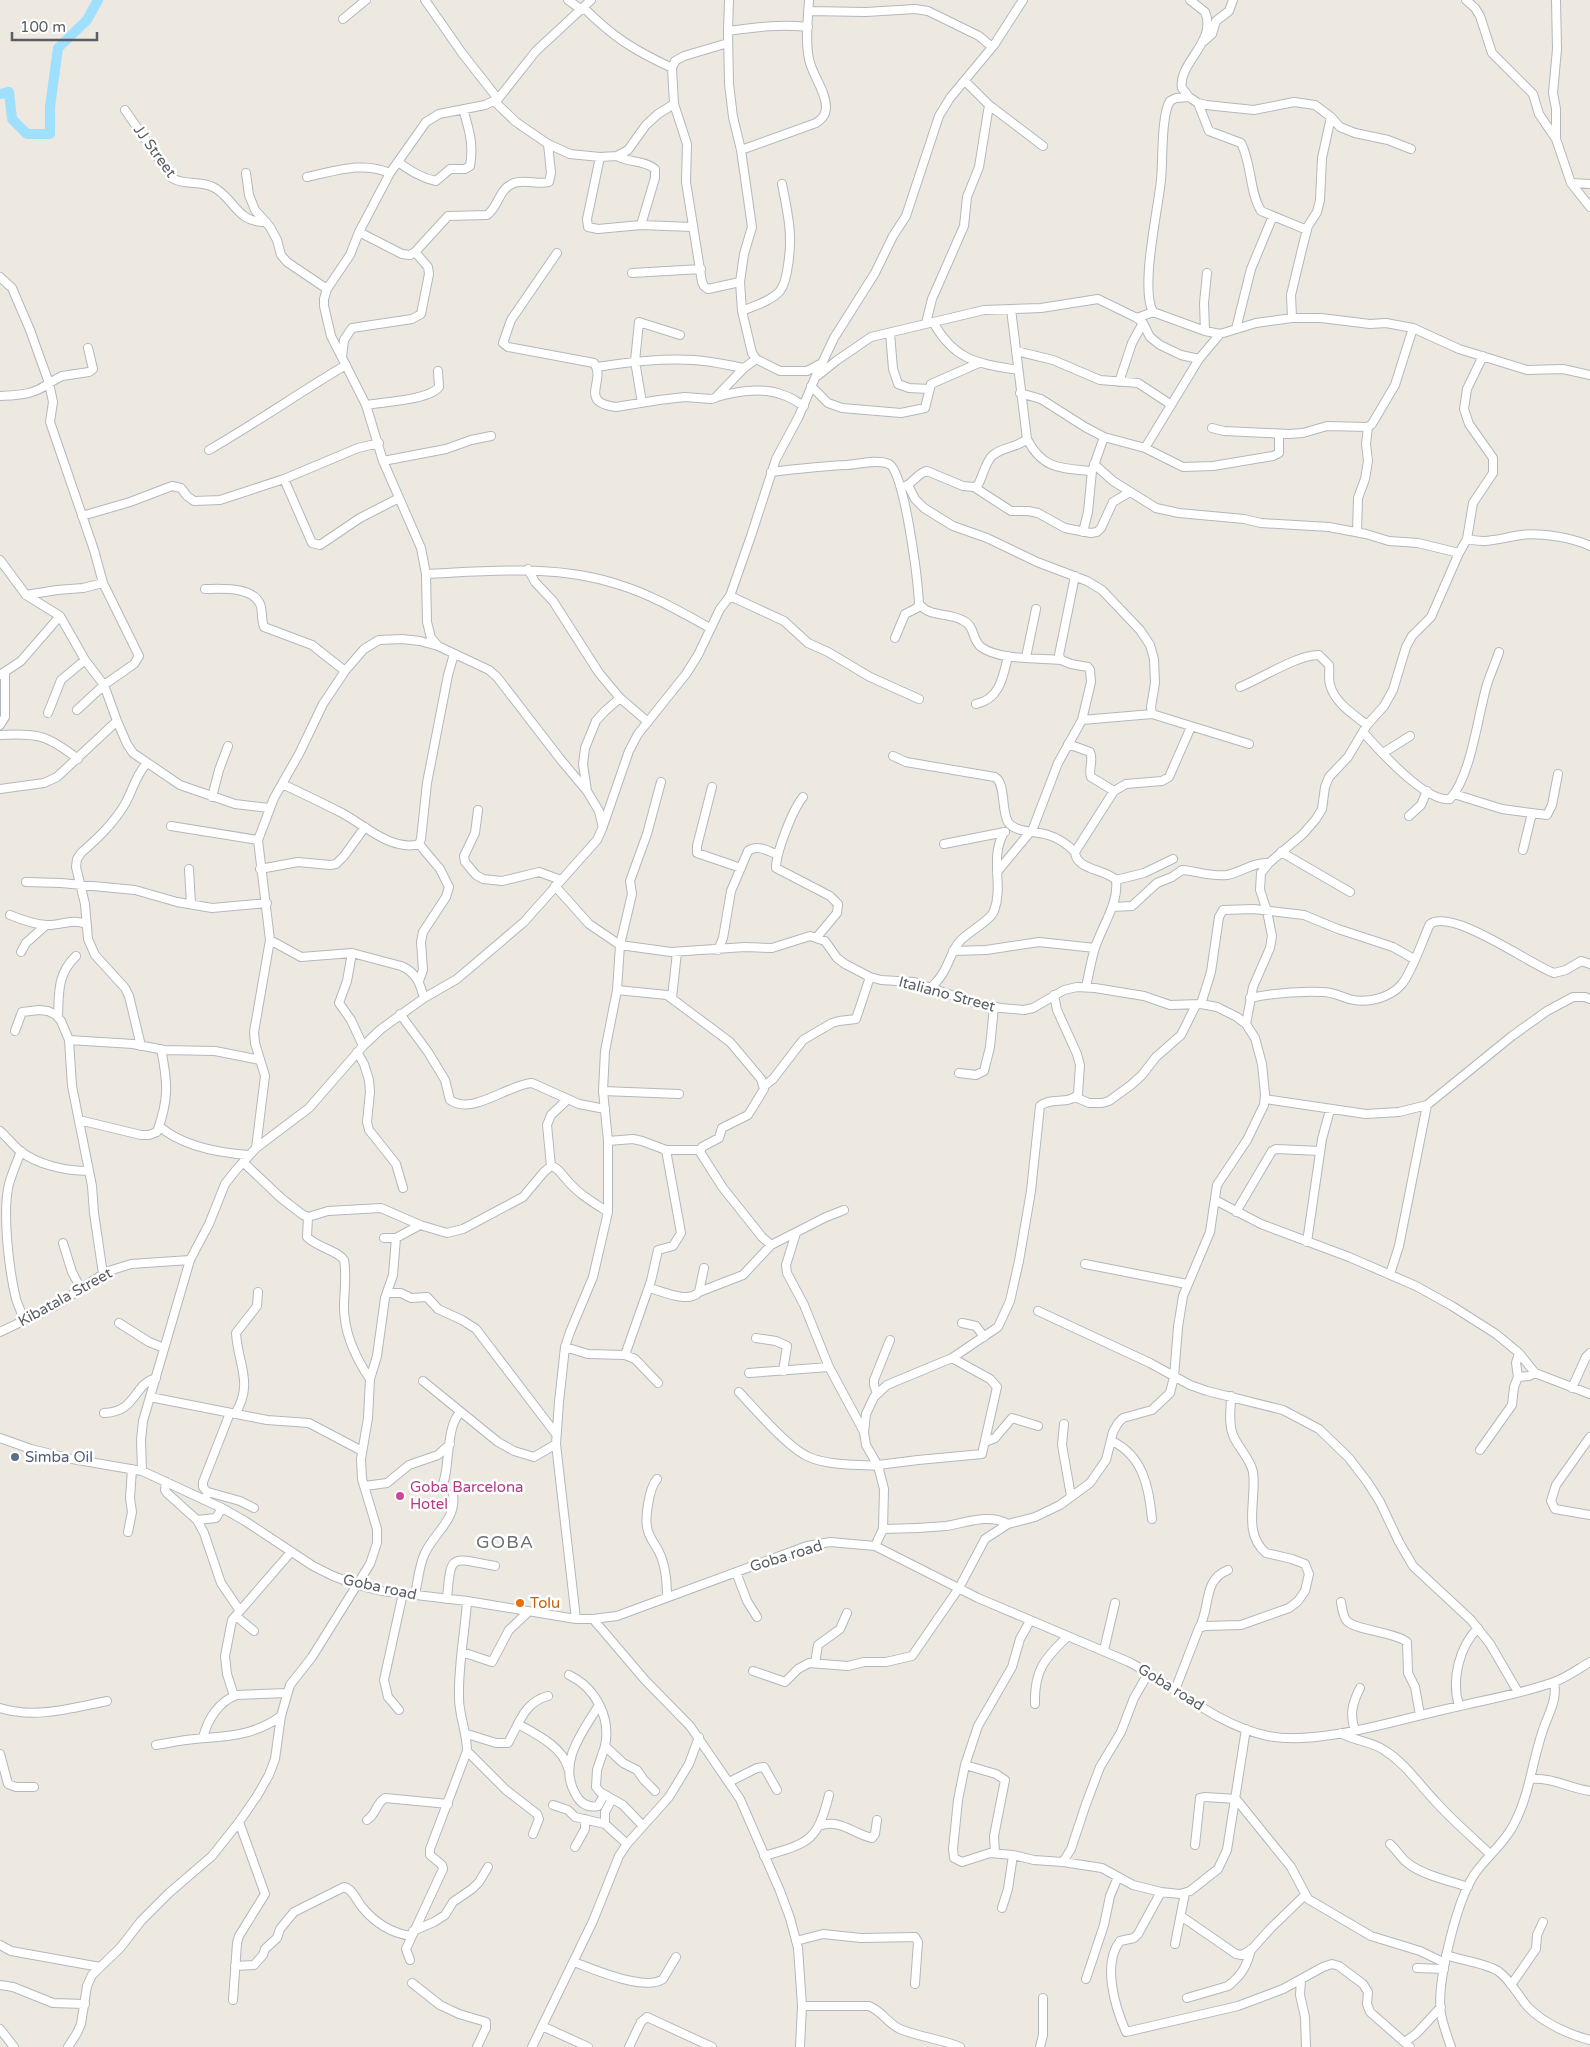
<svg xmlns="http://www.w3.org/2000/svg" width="1590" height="2047" viewBox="0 0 1590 2047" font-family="'Varela Round',sans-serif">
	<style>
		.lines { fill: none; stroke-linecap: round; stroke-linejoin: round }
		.river { stroke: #9fdfff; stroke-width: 10 }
		.minor-casing { stroke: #b3b8bc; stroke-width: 10 }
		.minor { stroke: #fff; stroke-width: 8 }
		.service-dot { fill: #5c6f8a; stroke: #fff; stroke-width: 2 }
		.hotel-dot { fill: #d1479c; stroke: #fff; stroke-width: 2 }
		.food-dot { fill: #e8710a; stroke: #fff; stroke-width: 2 }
		.labels { text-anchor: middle; stroke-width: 5; stroke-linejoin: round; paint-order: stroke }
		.street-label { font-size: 15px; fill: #595e62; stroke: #fff }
		.service-label { font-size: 15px; fill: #4e5e75; stroke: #fff; text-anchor: start }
		.hotel-label { font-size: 15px; fill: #b23c85; stroke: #fff; text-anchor: start }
		.food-label { font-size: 15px; fill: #c56008; stroke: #fff; text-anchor: start }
		.quarter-label { font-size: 18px; letter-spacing: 1px; fill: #6a7074; stroke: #fff }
	</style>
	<rect width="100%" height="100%" fill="#ede9e0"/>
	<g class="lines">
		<path class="river" d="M0,94L9,92L12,119L27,134H50V107L58,48L87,20L98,0"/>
		<defs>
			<path id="minor" d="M425,0L462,53L498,99
				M568,0L582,10
				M591,0L536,51L498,99L485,105L439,114L426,122L390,173L359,232L350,255L327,289L324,299V306L331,336L366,405L383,461L421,548L426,574L427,622L431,638L438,646L489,670L497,677L561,760L587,791L599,811L602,824
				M729,0L728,31L729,84L733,117L741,150L752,227L744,254L740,282L742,311L752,353L756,359L780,371H807L822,363
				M1190,0L1205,12C1218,41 1177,64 1182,88L1189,97L1198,103L1206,105L1254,110L1294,102L1315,105L1331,117L1340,127L1355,133L1388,140L1411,149
				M1466,0L1475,8L1480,16L1492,53L1533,94L1539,114L1556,139
				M1556,0L1557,49L1553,93L1556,109V139L1571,183L1590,207
				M584,8C614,38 634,50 672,68
				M808,11L866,12L915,9L928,11L979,36L992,47
				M343,19L366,0
				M728,31C755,27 780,24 808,27
				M1203,42L1212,34L1216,21L1229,11L1233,0
				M728,43L684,56L675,61L672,68L674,104L687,144L686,182L702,282L704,286L708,289L740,282
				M965,81L989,105L1043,146
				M494,101L516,122L548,144L570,154L600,157L617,156L628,150L646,125L658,114L674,104
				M1198,103L1209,131L1241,143C1252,164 1249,191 1261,211L1307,230
				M125,110L172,178C185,186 200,180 213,187C234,197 236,223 266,222
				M741,150L816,123C822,119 826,115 826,107C826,91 812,75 809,59C805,40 808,19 809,0
				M617,156C629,163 644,160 655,169V178L641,225
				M600,157L587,219L588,227L598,229L641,225L692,227
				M398,162C411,171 421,178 436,181L450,169H465L470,166C474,145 469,129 463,109
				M246,173L249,195L255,210L270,227L277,240L281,255L287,262L327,289
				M307,177C336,171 362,161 390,173
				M1571,183L1590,184
				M359,232L402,254L410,255L415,252L448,216L487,215C499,207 498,189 514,183C526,179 538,185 549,182L551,173L548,144
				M557,253L511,320L503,343L508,347L594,363C607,381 577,402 616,407L659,400L685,397L711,399L715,398L744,368L756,359
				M632,273L701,269
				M0,277L12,288L30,330L49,383C34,395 18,395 0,396
				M742,311C754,306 771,301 780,291C785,284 787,273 788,265C793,235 788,214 782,184
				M1153,312C1140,288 1158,210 1161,180C1163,161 1161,115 1170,101L1176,98L1189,97
				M1137,318L1153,312L1205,331L1220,334L1256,323L1292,318H1321L1370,324L1386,323L1413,328L1459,349L1527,370L1563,369L1590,375
				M1292,318L1291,295L1303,245L1308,226L1317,212L1320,200L1322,158L1331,117
				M933,322C955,361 977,363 1018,370
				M926,323L932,299L964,226L967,197L979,167L989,105
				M1236,329L1251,269L1273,216
				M1205,331L1204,303L1207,273
				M890,333L893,369L898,384L909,388L929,389
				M1016,351L1053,360L1100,380L1138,383L1170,404
				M342,357L344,340L352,328L412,319L421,314L429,274L428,267L415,252
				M597,367C630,362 661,358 694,360C711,361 728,365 744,368
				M816,377L836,361L871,337L984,310L1041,308L1098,299L1137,318L1143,323L1150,337L1160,345L1181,355L1199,359
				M1119,382L1132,343L1143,323
				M811,386L828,403L842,408L901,413L925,408L931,384L979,363
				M1020,393L1041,399L1085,427L1104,437L1145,448L1183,467L1213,466L1273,456L1279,453V434
				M717,397C737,391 764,387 783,395C791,397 797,402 804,406
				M642,403L635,361L639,322L680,335
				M366,405C383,402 429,400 439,387L438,371
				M1212,428L1224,431L1289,434L1303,433L1327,426L1368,427
				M1027,439C1043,470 1061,468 1092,471
				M1145,448L1199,359L1220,334
				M209,450C256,423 300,392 346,365
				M383,461L446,449L471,440L491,436
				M1094,464L1113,481L1156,508L1179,513L1244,519L1261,523L1329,527L1366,534L1389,541L1418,543L1459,553
				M771,472C796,469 821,466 847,465C859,464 877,459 889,464C905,472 918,583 919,604L917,608L905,614L895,638
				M284,479L312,543L320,545L360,518L399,498
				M908,485L915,499L924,508L953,526L987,538L1037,562L1087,581L1102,590L1140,630L1150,645L1154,659L1155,683L1151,707L1152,714L1249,744
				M905,486C914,483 917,473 927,471L963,486L974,487L978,485C983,476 985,463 992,456C1001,447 1017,448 1027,439L1011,309
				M974,487L1011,511H1028L1038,513L1065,528L1091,533L1097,532L1101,528L1113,502L1130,492
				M82,516L130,502L172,486L181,488L187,496L194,501L220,500L284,479L358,448L379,443
				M1083,532L1088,512L1092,471L1104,437
				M1357,532L1358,498L1365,479L1368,461L1366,444L1368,427L1372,424L1395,385L1413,328
				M1467,539C1488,544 1501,538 1521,535C1539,532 1574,538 1590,546
				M0,560L26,595L60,616L85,660L104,685L117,721L127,744L133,753L180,785L235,804L269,808
				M528,569L535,582L553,601L599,673L620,698L648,722
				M426,574C491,571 557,564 620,585C652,595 681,612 710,628
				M205,589C221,589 252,586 260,604C263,611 261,620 264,627L312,645L345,671
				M26,595L57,590L83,588L103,583
				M730,596L784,621L808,643L828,652L870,677L919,699
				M919,604C931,618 947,612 962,620C976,626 971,639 981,647C998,660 1039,658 1061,660
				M1026,657L1036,609
				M0,675L21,661L60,616
				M1240,687C1260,679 1299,654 1319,655L1329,665C1330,671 1328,678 1330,685C1335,703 1353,714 1367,725
				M976,704C1000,699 1003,677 1008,656
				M77,710L104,685L134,664L139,656L103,583L94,550L50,422L53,402L49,383L62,376L89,372L93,369L88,348
				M48,713L61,680L85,660
				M1082,720L1152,714
				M0,725L5,717V673
				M1363,732C1378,749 1426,803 1450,799C1470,777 1477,722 1485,692C1488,678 1495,665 1499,652
				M0,735C39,733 47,735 78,759
				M1068,744L1090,752C1094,760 1088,769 1091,777L1114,791
				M1383,753L1410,736
				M893,756L906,762L995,777C1006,784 1001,810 1008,822C1015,833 1037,831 1048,835C1059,838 1067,844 1075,852C1076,870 1105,869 1116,880C1119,903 1102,926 1095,948C1091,960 1089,974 1086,987
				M282,784C302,793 322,803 342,813C363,824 392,852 419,844L421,839L427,783L448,675L454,654
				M712,787L697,846V853L741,868
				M0,789L44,783L57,777L117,721
				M587,791L583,764L585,748L596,721L605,711L620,698
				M1454,794L1502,809L1547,815L1552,805L1558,774
				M212,797L219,770L228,746
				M803,797C793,809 776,852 776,868L830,896L838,904L837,913L817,937
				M478,810L475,833L464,856L465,862L476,875L483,879L502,881L539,872L561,880
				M1409,816L1421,805L1427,791
				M171,826L258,840
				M1032,831L1058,763L1082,720L1091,682L1090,670L1088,667L1071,664L1061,660L1059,655L1075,576
				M419,844L440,869L449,887L446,897L423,932L421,942L423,970L419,981
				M944,844L1005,832
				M1523,850L1532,813
				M1075,852L1114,791L1126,784L1162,781L1169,777L1191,727
				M1281,852L1350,892
				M189,869L191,904
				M260,869L298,862L330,865L336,864L344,856L365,827
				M997,872L1031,831
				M1116,880L1144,873L1173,859
				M26,882L61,883L135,890L177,902L212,908L267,903
				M555,886L589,924L620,945L671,952L745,947L772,948L810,936L825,941L837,958L845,964L870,977L881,980L914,982L971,1002L1001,1008L1024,1010L1033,1008L1064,990L1077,987L1095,988L1144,996L1170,1005L1201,1004L1217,1007L1237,1017L1246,1024L1255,1038L1262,1064L1265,1094L1264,1105L1247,1140L1217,1185L1210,1232L1183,1296L1178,1327L1174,1377L1170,1393L1152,1410L1123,1418L1118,1423L1113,1432L1106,1460L1090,1483L1060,1505L1035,1517L1008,1524L985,1539L959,1588L912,1656L886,1662H864L848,1666L809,1663L798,1669L785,1682L753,1671
				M1112,907L1132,906L1157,883L1172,877L1182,870C1197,871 1211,877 1227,875C1242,872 1253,862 1269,863
				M10,915C22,920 33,924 46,925C60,926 72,918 86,924
				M270,940L301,957L352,953L401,966C416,972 420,983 424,998
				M718,950L723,938L731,891L748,851C757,844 769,851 778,855
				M953,951L986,950L1039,942L1095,948
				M21,952L26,943L46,925
				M352,953L347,981L339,1003L351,1020L363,1046
				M930,989C935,983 941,978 944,971C950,961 952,950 960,941C968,932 991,920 994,911C1004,885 989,859 1004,832
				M617,990L667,995L730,1042L761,1079L764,1089L748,1115L722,1128L719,1138L702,1147L700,1152L723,1188L762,1237L771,1245
				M672,998L677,952
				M1250,998C1274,993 1299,991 1323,992C1332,992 1340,996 1349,999C1367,1004 1390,998 1402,984C1413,970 1422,941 1430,924C1453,908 1529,964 1554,973L1566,970L1581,961L1590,964
				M1201,1004L1211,972L1219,917L1223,910L1254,909L1304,915L1338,929L1393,947L1414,959
				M400,1014L428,1052L445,1080L450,1100C472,1116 509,1084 532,1083L579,1104L605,1109
				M58,1017C59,993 57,974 76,956
				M1246,1024L1253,987L1270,948L1272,936L1267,911L1260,890L1261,873L1269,863L1303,834L1316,819L1322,809L1325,787L1329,777L1348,757L1367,725L1384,706L1393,690L1406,647L1412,636L1431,617L1459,553L1467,539L1473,503L1493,473V458L1469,424L1464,409L1467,389L1483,356
				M15,1031L22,1012L39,1010L48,1011L56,1015L61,1021L69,1040L72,1086L92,1186L94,1213L103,1274
				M69,1040L133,1044L164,1050L215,1051L260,1060
				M141,1046L129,996L125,988L95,955L88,939L85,904L76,867L77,859L81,853C98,838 113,824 125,804C133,790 135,776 147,763
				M357,1052L364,1064L369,1080L370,1092L367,1122L369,1130L396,1164L403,1188
				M959,1073L976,1075L984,1071L990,1047L994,1007
				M764,1086L773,1079L803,1040L832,1023L839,1021L856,1019L870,977
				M603,1091L679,1094
				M1075,1097L1089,1103H1102L1109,1101L1131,1085L1142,1075L1156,1057L1181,1035L1196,1005
				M1265,1099L1366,1114L1399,1112L1427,1105L1512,1036L1547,1011L1573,997H1585L1590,999
				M79,1120L141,1135H149L157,1132C169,1099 168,1083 161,1049
				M159,1126C182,1146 220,1153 249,1155
				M0,1131C7,1137 13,1145 20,1151C38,1165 66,1171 89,1171
				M608,1141L633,1139L642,1141L666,1150H700
				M256,1148L265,1076L255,1043L254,1032L270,940L258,840L274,798L299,754L323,704L345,671L364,649L379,640L402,639L420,641L438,646
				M21,1151C17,1162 12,1173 9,1184C2,1212 9,1270 16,1299C18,1306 22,1313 24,1320
				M243,1162L281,1198L303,1215L308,1217L328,1211L381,1208L420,1225L447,1233L463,1229L523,1197L544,1172L551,1166C559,1168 561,1174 566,1179C577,1193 594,1203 608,1212
				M551,1166L547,1125L551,1115L568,1099
				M1215,1200L1261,1224L1349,1257L1416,1286L1452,1306L1496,1334L1519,1353L1535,1373L1590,1394
				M1236,1212L1272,1151L1276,1149L1320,1151
				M308,1217L307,1237C318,1248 337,1250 344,1260C347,1276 344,1291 344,1307C344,1333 355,1357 370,1379
				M796,1233L786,1265L787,1273L804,1305L829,1367L864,1432
				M384,1238H396L420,1225
				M1307,1242L1322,1139L1330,1110
				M63,1243L72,1272L81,1289
				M1085,1264L1187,1284
				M1390,1274L1399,1246L1427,1105
				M649,1288C662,1291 688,1304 699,1292L704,1268
				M699,1292L743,1275L771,1245L826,1217L844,1210
				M387,1293H401L411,1298L427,1297L438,1309L462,1320L476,1329L556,1434
				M1038,1311L1150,1363L1190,1385L1207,1391L1283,1410L1319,1429L1349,1458L1368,1483L1380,1502L1399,1542L1413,1566L1471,1620L1490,1644L1518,1692
				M119,1323L149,1342L164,1348
				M962,1323L976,1326L984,1337
				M0,1332L55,1306L103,1274L112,1270L131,1264L190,1260
				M756,1338L776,1341L787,1346L783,1371
				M565,1347L588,1354L625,1355L635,1359L658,1383
				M625,1355L651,1281L658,1250L673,1246L681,1233L666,1150
				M749,1373L829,1367
				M1518,1377L1529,1376L1535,1373
				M423,1381L498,1442L514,1451L534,1457L556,1444
				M1572,1388L1586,1357L1590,1353
				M739,1392C755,1409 788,1448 809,1457C830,1466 857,1464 878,1466
				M877,1394L874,1385V1380L890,1340
				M150,1397L267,1420L309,1423L362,1451
				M104,1413C137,1412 133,1384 156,1378
				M235,1414C254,1383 238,1365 236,1333L257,1306L258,1292
				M1064,1424L1062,1445L1071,1496
				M1590,1437L1556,1485L1551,1501L1555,1509L1590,1515
				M0,1438L31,1449L72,1459L142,1471L222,1508L245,1521L313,1566L333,1576L357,1585L382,1591L467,1601L576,1619H593L617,1616L807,1546L830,1542L875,1546L978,1598L1129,1662C1175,1686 1216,1725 1268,1736C1319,1746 1400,1719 1451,1708C1484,1700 1521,1694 1554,1682C1566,1678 1578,1669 1590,1662
				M1112,1441C1143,1456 1149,1487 1152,1519
				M985,1442L995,1438L1012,1418L1038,1426
				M1480,1450L1512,1405L1514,1387L1518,1377L1516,1363L1519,1353
				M878,1465L918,1460L982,1454L997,1387L990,1379L952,1358
				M142,1471L141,1440L143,1421L190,1260L209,1224L225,1184L236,1170L256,1148L309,1108L363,1046L381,1029L424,998L457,979L524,922L597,840L602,829L629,751L638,734L686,674L698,655L720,609L730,596L751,536L776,459L799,416L815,378L834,338L875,273L893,236L906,216L939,116L950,98L994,45L1023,0
				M657,1479C649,1488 644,1520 648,1531C650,1539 656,1545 659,1552C666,1566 667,1582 667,1597
				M166,1482L165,1490L167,1493L197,1520L204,1533L221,1583L240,1611
				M365,1486L387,1483L409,1465L438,1455L450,1444
				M434,1488H440C451,1479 444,1425 461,1412
				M208,1492L240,1501L254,1508
				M204,1500L208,1493L203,1487V1482L230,1413
				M197,1520L216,1518L222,1508
				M883,1529C904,1529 925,1528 946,1526C965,1523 990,1513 1008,1524
				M128,1532L132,1512L130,1498L132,1469
				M875,1546L883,1529L884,1489L878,1466L866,1445L864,1432L866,1414L874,1397L887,1385L952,1358L998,1327L1010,1301L1019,1261L1031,1191L1040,1106C1050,1097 1070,1105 1078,1094L1080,1065L1077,1054L1057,1010L1054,995
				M736,1572L747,1601L757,1617
				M415,1595C418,1581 419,1565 425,1553C435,1532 457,1519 453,1494
				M447,1599C451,1552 450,1558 495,1566
				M1341,1602C1342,1608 1343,1617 1347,1621C1355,1630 1394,1632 1407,1642L1408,1673L1415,1687L1420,1715
				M236,1616L254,1631
				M576,1619L556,1444L559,1402L565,1347L570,1332L593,1277L608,1212V1141L603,1091L605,1051L617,990L620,945L632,894L630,881L647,834L661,782
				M593,1619L645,1680L690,1726L740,1799L780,1891L790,1918L798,1948L802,2006L800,2047
				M1030,1621L1020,1639L1012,1667L978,1726L965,1765L958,1800L953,1849L954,1858L962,1862L990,1853L1013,1855L1034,1860L1063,1862L1102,1868L1133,1885L1161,1892L1180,1894L1190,1891L1218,1869L1227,1850L1246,1729
				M1199,1628C1211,1608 1202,1580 1228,1570
				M1104,1650L1115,1603
				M462,1652L492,1662L509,1630L528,1612
				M815,1663L818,1645L840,1629L847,1613
				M569,1675C596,1688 611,1718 605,1746L623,1763L637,1770L644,1780L655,1791
				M1175,1690L1199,1628L1205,1626L1241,1625L1289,1608L1298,1601L1305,1591L1309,1574L1305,1564L1292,1559L1266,1553C1242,1533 1257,1499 1253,1472C1250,1458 1238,1448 1233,1435C1228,1423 1231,1409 1231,1396
				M234,1696L227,1674L225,1656L232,1620L291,1552
				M1035,1704C1034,1671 1044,1659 1067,1637
				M599,1705C582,1733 557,1763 576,1795C581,1804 588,1808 598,1806L604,1795
				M1459,1706C1451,1680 1459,1647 1478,1628
				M0,1708C36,1719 71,1708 107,1701
				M399,1710L388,1697L384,1680L403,1593
				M518,1724C536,1734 563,1747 568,1768
				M1355,1730C1349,1714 1353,1702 1360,1688
				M1341,1733C1354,1741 1371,1741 1384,1750C1405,1763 1418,1783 1435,1801C1452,1820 1472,1837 1490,1854
				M467,1734L496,1743H508C519,1724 524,1702 548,1696
				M203,1738C207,1720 219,1701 237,1695L287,1693
				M156,1745C169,1743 182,1740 195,1739C227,1736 254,1736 281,1716
				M605,1746L597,1770L596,1787L600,1792L623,1805L643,1826
				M467,1751L506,1790L537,1814L539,1819L533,1834
				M0,1754L8,1784L16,1787H34
				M965,1765L996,1774L1005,1780L994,1836L995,1853
				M1530,1779C1551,1777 1569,1788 1590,1791
				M729,1782L757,1768L764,1767L777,1790
				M553,1805L568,1810L575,1817L605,1824L627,1844
				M367,1820C376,1815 376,1803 385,1798L448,1804
				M605,1824V1812L612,1799
				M819,1826C840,1818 853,1834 872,1838L875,1834L877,1820
				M1390,1844C1397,1850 1401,1859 1409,1864C1423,1875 1450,1881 1468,1887
				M1195,1845L1200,1798L1205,1797L1236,1799L1291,1867L1308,1899L1371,1936L1420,1951L1445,1963
				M575,1847L585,1829V1819
				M764,1856C809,1843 817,1842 829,1795
				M1063,1862L1071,1849L1086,1804L1100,1767L1121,1732L1134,1698L1149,1672
				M1161,1892L1138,1934L1134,1938L1120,1941C1102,1964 1115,2007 1126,2032L1238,2006L1283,1989L1323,1967L1332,1964L1339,1966L1363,1984L1368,1992L1367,2004L1370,2012L1410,2047
				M1002,1908L1008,1889L1013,1855
				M1181,1916L1236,1954L1242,1955L1252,1949L1270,1929L1305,1895
				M413,1931L434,1922L445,1915L453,1902L472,1889L479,1882L488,1867
				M796,1941L823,1934L861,1938L915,1937L918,1942L915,1984
				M1175,1944L1185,1893
				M0,1945L11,1951L100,1967
				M1446,1955C1460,1960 1486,1963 1498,1971C1511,1980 1518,1996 1528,2007C1543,2023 1570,2035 1590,2040
				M410,1960L406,1949L443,1869L442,1865L430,1855V1849L467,1751C467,1732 459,1716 459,1698C458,1665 465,1633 467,1601
				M574,1962C593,1969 645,1992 663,1979L676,1957
				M235,1966L254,1965L263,1955L265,1949L277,1938L280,1929L294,1912L344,1887C353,1889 356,1900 362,1907C375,1923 391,1933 411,1936
				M1417,1968L1444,1969
				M1086,1979L1104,1925L1110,1896L1118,1877
				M1301,1980L1300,1995L1305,2017L1306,2047
				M412,1983L440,2005L459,2014L486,2022V2028L477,2047
				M0,1985L13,1987L53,2003L85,2004
				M1511,1985L1536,1949L1537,1935L1543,1922
				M1187,1998L1228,1986C1242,1975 1247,1966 1251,1949
				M233,2000L237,1943L239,1936L265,1894L239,1822
				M802,2006H869C882,2011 888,2024 900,2029C919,2037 941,2039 960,2047
				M542,2026L588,2047
				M0,2029L14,2047
				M1405,2042L1417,2033L1441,2007
				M68,2047L77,2033L81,2024L87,1986L92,1975L120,1948L141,1921L169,1893L212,1856L239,1822L257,1796L269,1775L275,1759L281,1716L290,1685L312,1657L370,1564L377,1543V1529L362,1479L361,1459L368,1418L370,1379L377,1356L385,1298L393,1275L396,1238
				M532,2047L593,1921L619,1856L627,1844L669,1797L689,1764L699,1737
				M629,2047L641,2022L647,2017L712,2047
				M1040,2047L1043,2035V1998
				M1451,2047C1447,2036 1443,2025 1441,2014C1436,1983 1457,1901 1474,1875C1486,1857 1505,1843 1514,1824C1529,1796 1532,1763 1542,1733C1547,1716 1558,1701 1554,1682"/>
		</defs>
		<use href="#minor" class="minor-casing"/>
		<use href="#minor" class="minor"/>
	</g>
	<circle class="service-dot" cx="15" cy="1457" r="5"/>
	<circle class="hotel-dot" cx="400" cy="1496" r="5"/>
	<circle class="food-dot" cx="520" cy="1603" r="5"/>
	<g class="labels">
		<g class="street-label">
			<text transform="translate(155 151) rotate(54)" y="5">JJ Street</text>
			<text transform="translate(947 994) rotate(15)" y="5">Italiano Street</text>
			<text transform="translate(65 1297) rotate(-29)" y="5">Kibatala Street</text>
			<text transform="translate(786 1556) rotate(-17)" y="5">Goba road</text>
			<text transform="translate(380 1587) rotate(12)" y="5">Goba road</text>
			<text transform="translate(1171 1687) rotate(32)" y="5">Goba road</text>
		</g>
		<g class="service-label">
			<text x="25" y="1462">Simba Oil</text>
		</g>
		<g class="hotel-label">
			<text x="410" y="1492">Goba Barcelona<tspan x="410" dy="17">Hotel</tspan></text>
		</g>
		<g class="food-label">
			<text x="530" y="1608">Tolu</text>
		</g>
		<g class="quarter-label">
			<text x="505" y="1548">GOBA</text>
		</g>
	</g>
	<path d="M12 32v8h85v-8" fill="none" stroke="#595e62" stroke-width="2.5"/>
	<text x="20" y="32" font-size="15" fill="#595e62" stroke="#ffffff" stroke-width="4" paint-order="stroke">100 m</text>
</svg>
